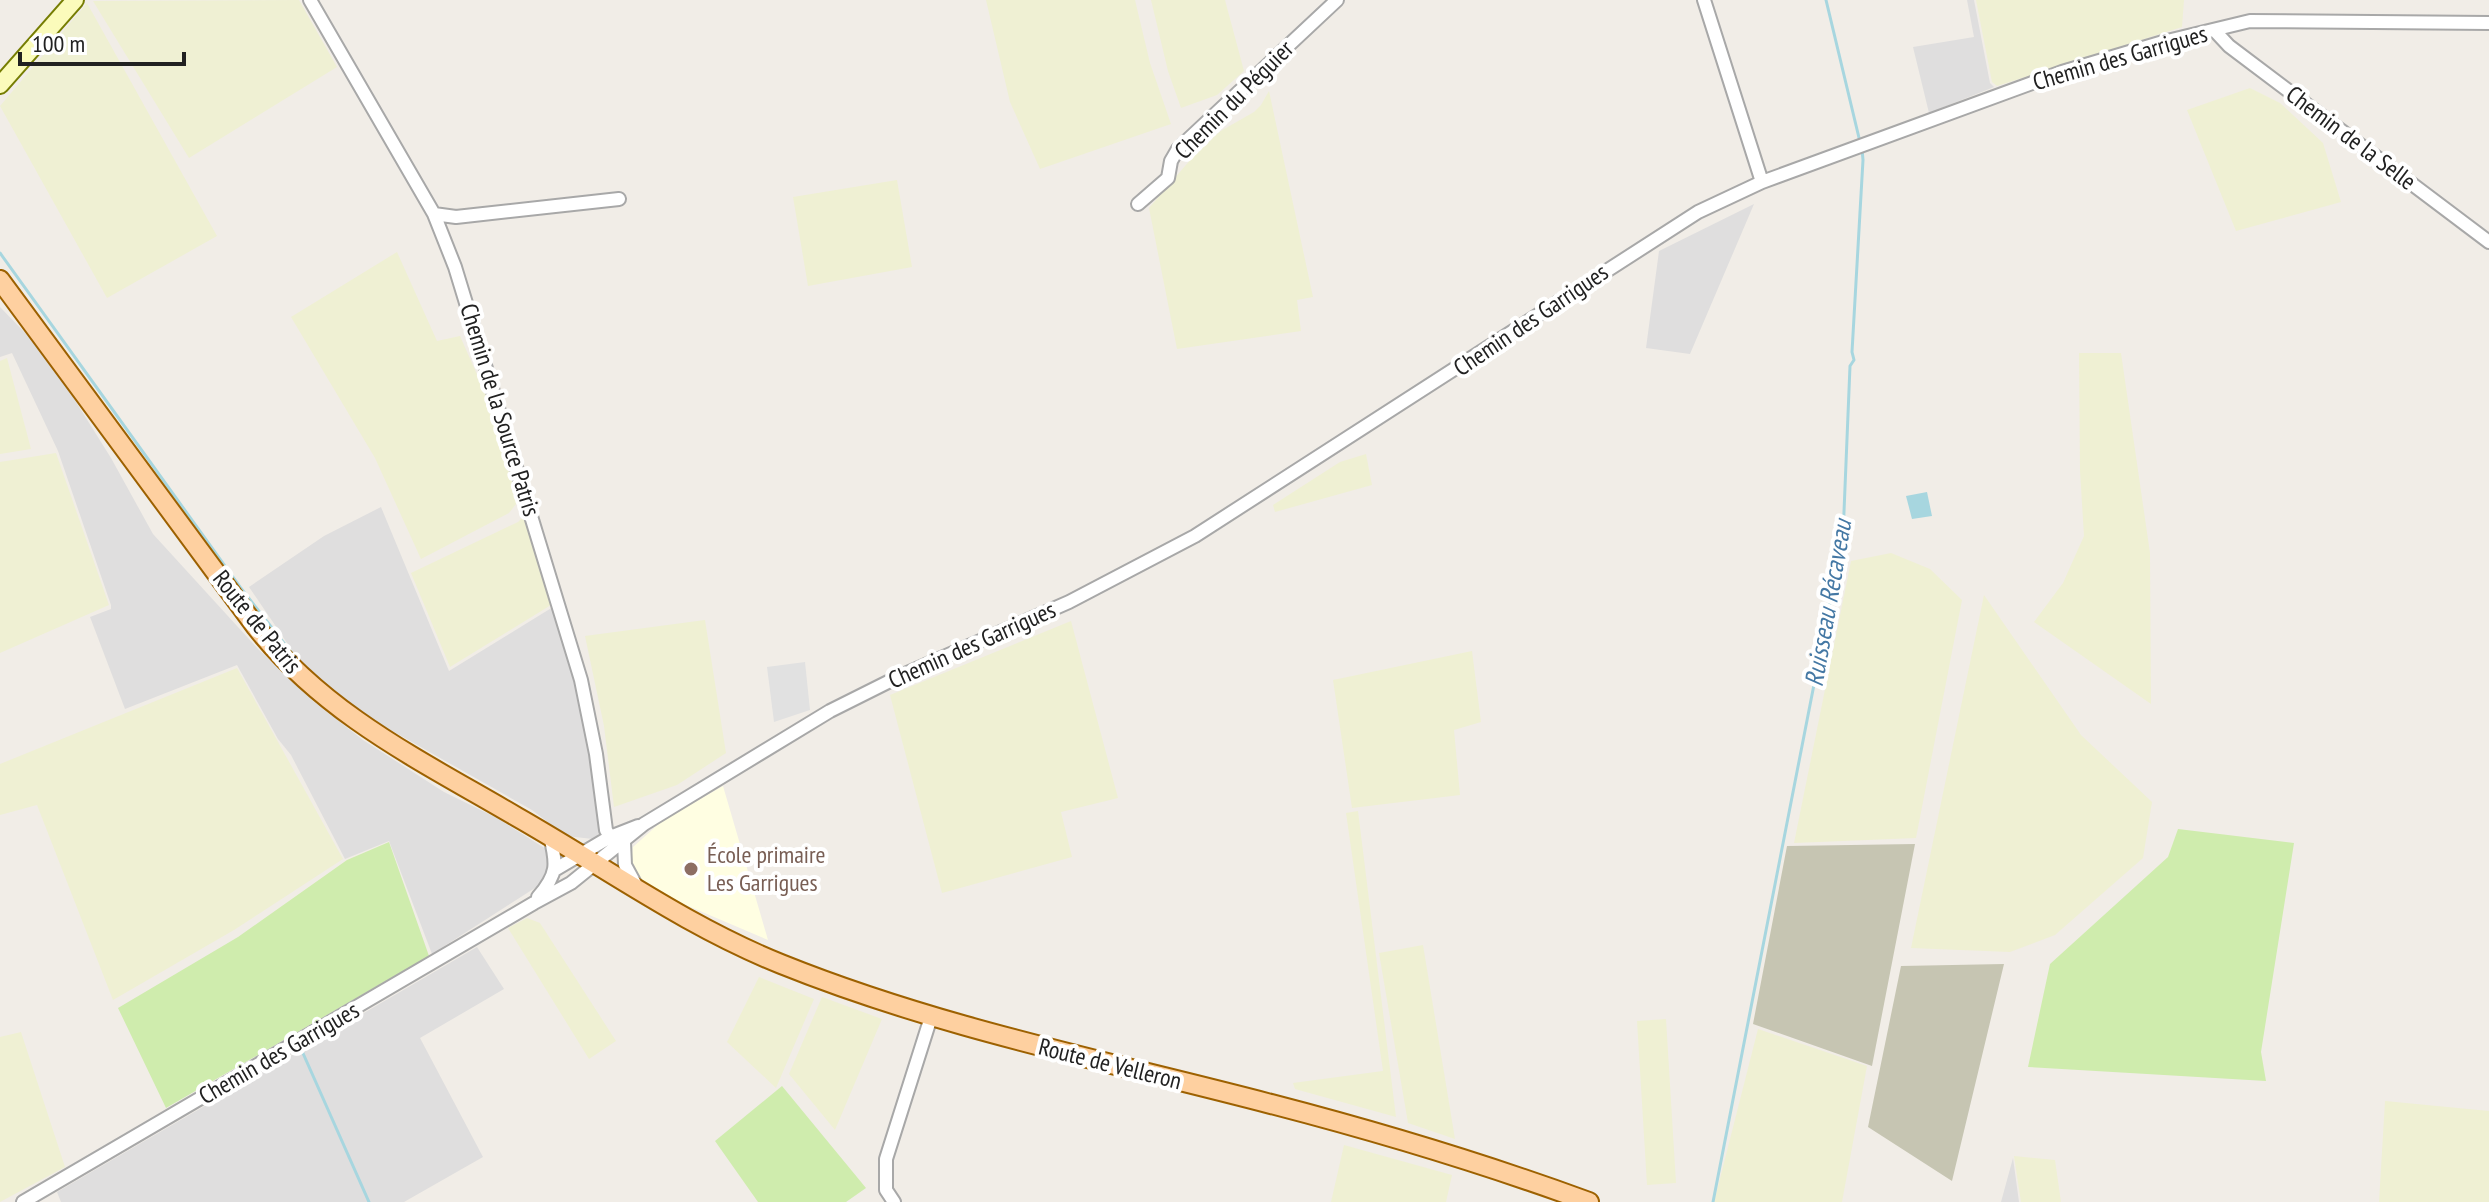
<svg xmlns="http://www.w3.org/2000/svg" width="2489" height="1202" viewBox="0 0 2489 1202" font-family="'PT Sans Narrow',sans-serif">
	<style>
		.residential { fill: #dfdede }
		.education { fill: #fffee2 }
		.construction { fill: #c6c5b2 }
		.farmland { fill: #eff0d3 }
		.grass { fill: #cfecad }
		.parking { fill: #e1e1e1 }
		.water { fill: #a7d6df }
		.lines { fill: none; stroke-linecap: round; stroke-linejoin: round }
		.stream { stroke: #a7d6df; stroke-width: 3 }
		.street-casing { stroke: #a8a8a8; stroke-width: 16 }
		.secondary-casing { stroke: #767d03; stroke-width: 20 }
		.primary-casing { stroke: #9d6100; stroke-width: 22 }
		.street { stroke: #fff; stroke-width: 12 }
		.secondary { stroke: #fbfbbb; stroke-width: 16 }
		.primary { stroke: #fed0a0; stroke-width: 18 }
		.education-dot { fill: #8d6e63; stroke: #fff; stroke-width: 3 }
		.labels { text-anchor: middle; stroke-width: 8; stroke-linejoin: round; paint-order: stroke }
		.street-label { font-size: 24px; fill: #212121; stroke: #fff }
		.education-label { font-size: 24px; fill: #785e54; stroke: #fff; text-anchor: start }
		.water-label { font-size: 26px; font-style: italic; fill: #4478a4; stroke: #fff }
	</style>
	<rect width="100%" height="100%" fill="#f1ede7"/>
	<path class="residential" d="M1967,0H1974L1990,83L1994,87L1929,113L1913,47L1974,37Z
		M1754,204L1690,354L1646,348L1659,251Z
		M0,307L33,341L61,378L111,458L153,534L258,649L313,701L363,740L444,792L497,818L546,849L550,865L538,886L432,954L389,841L345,859L291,755L278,739L237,665L125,709L90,617L111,609V605L58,451L12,353L0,357Z
		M381,507L449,671L553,607L589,728L603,831L593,839L566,836L532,810L366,716L340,698L298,659L249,587L324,536Z
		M477,947L504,989L420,1038L483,1157L404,1202H61L57,1192Z
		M2013,1158L2019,1202H2001Z"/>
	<path class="education" d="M723,786L768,940L653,891L640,878L631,860L633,847L662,821Z"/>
	<path class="construction" d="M1915,844L1872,1066L1753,1024L1787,846Z
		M2004,964L1952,1181L1868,1127L1901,966Z"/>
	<path class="farmland" d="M299,0L337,67L189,158L93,1Z
		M986,0H1135L1150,63L1171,124L1040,169L1010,102Z
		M1151,0H1225L1244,71L1217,95L1181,108L1168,71Z
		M1976,0H2184L2182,27L1997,86L1992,82Z
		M87,3L217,236L107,298L0,106Z
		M2250,88L2280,103L2323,143L2341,202L2236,231L2187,110Z
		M1269,91L1313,297L1297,300L1301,331L1177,349L1149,208L1191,159L1219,132L1254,112L1261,105Z
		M897,180L912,267L808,286L793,197Z
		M397,252L437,341L460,336L487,397L520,499L509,513L421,559L375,458L291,317Z
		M2079,353H2121L2150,553L2151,704L2034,622L2063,583L2084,536L2080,471Z
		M7,358L31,449L0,454V361Z
		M56,453L109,605L0,653V462Z
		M1366,454L1372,485L1275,512L1273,505L1340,462Z
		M524,516L551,605L450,667L411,573L518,522Z
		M1891,553L1930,569L1962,600L1916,838L1794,843L1851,561Z
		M1984,595L2081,735L2152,802L2143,858L2055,935L2010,952L1911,948Z
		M705,620L726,753L677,785L614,807L604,726L585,636Z
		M1071,621L1118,798L1061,812L1072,857L942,893L890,695Z
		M1472,651L1481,722L1454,730L1460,795L1352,808L1333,680Z
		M237,668L343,859L234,930L113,1000L37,805L0,815V764Z
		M1358,811L1396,1117L1295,1089L1293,1083L1383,1071L1346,813Z
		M527,918L540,923L616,1041L589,1059L508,928Z
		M1423,945L1455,1139L1408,1123L1379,953Z
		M759,977L814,999L776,1088L727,1042Z
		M822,997L882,1019L835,1130L789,1074Z
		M1666,1019L1676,1183L1647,1185L1637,1021Z
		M1758,1029L1867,1066L1842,1202H1714Z
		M21,1032L65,1167L0,1202V1037Z
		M2385,1101L2489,1111V1202H2379Z
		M1344,1145L1452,1175L1446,1202H1331Z
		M2014,1156L2055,1160L2061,1202H2021Z"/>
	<path class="grass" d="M2178,829L2294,843L2261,1052L2266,1081L2028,1067L2050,964L2168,857Z
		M389,842L429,956L166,1108L118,1008L238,937L347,860Z
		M782,1086L866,1188L846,1202H758L715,1141Z"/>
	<path class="parking" d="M805,662L810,710L774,722L767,667Z"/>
	<path class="water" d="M1927,492L1932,516L1912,519L1906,496Z"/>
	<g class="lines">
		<path class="stream" d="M1826,0L1860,142
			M0,253L240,587L294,656
			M302,1051L369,1202
			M1713,1202L1843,536L1850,366L1854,360L1852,352L1863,160L1862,149"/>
		<defs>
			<path id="street" d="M310,0L434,214L455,267L581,680L596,754L606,830L610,837L620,845
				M1704,0L1762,182
				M2215,31L2229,46L2489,242
				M1138,204L1168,178L1171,161L1178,149L1337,0
				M434,214L456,217L619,199
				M624,842L625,865L637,887
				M556,869L610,837L638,826
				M538,897C558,874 557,864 550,836
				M23,1202L534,903L571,883L644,824L830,711L898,677L1069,602L1195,536L1698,212L1762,182L2062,72L2163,42L2250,21L2489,23
				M894,1202L886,1190V1159L931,1017"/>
			<path id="secondary" d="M0,85L75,0"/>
			<path id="primary" d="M0,280L256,627C327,716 420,760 517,817C605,867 686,926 781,964C940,1028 1107,1061 1271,1104C1379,1132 1485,1164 1589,1202"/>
		</defs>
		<use href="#street" class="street-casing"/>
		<use href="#secondary" class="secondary-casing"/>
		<use href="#primary" class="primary-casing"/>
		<use href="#street" class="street"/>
		<use href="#secondary" class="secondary"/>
		<use href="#primary" class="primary"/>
	</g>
	<circle class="education-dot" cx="691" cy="869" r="8"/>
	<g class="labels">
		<g class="street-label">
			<text transform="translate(2120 58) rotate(-16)" y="8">Chemin des Garrigues</text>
			<text transform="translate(1234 100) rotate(-45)" y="8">Chemin du Péguier</text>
			<text transform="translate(2351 138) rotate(37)" y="8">Chemin de la Selle</text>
			<text transform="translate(1531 320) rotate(-34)" y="8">Chemin des Garrigues</text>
			<text transform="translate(500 410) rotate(73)" y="8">Chemin de la Source Patris</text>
			<text transform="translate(257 622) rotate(51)" y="8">Route de Patris</text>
			<text transform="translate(972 645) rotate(-24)" y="8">Chemin des Garrigues</text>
			<text transform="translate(279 1053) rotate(-30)" y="8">Chemin des Garrigues</text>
			<text transform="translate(1110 1064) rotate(14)" y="8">Route de Velleron</text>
		</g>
		<g class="education-label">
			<text x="707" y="863">École primaire<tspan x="707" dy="28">Les Garrigues</tspan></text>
		</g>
		<g class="water-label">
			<text transform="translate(1828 603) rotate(-80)" y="9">Ruisseau Récaveau</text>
		</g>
	</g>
	<path d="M20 52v12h164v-12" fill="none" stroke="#212121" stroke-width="4"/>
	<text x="32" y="52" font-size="24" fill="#212121" stroke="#ffffff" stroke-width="6" paint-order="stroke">100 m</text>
</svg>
